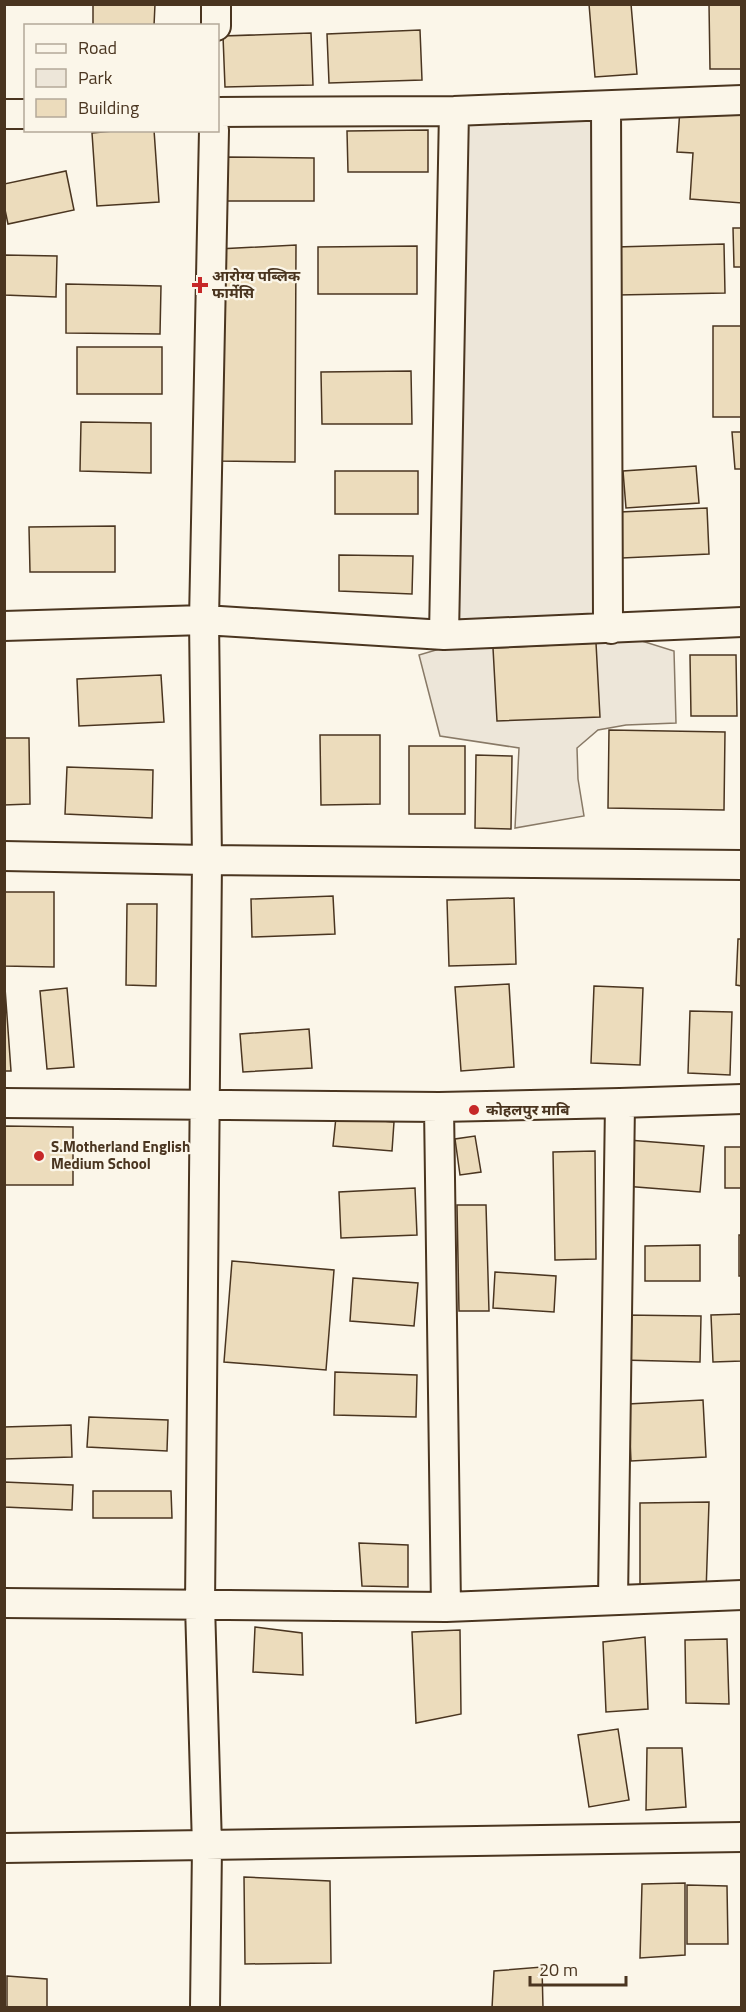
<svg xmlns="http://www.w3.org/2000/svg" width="746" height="2012" viewBox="0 0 746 2012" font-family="'Titillium Web','Noto Sans Devanagari',sans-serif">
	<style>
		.green { fill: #ede6d9; stroke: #887966; stroke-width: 1.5 }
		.building { fill: #ecdcbc; stroke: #4a3520; stroke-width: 1.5 }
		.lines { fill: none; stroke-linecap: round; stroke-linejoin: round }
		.street-casing { stroke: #4a3520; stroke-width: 32 }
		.street { stroke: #fbf6e9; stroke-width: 28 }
		.poi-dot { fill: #c62828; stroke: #fbf6e9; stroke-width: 2 }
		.labels { text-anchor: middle; stroke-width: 4.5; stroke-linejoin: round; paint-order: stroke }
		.poi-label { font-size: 15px; font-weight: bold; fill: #4a3520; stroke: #fbf6e9; text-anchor: start }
	</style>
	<rect width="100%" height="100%" fill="#fbf6e9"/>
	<path class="green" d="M598,112L608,619L449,625L461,117Z
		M629,637L674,651L676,723L626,725L598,730L577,748L578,779L584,816L515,828L519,748L440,736L419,655L473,639Z"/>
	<path class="building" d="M93,4H155L154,26H93Z
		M589,4H631L637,74L595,77Z
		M709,4H742V69H710Z
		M420,30L422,80L329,83L327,34Z
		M311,33L313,85L225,87L223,36Z
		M680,109L742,114V203L690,199L693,153L677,152Z
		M124,130H154L159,202L97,206L92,133Z
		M428,130V172H348L347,131Z
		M225,157L314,158V201H225Z
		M66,171L74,210L8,224L4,205V184Z
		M733,228H742V267H734Z
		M724,244L725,293L617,295L616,247Z
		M296,245L295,462L216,461L218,249Z
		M417,246V294H318V247Z
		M4,255L57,256L56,297L4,295Z
		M66,284L161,286L160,334L66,333Z
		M713,326H742V417H713Z
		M77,347H162V394H77Z
		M411,371L412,424H322L321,372Z
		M81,422L151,423V473L80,471Z
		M732,432H742V469H735Z
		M696,466L699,503L626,508L623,471Z
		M335,471H418V514H335Z
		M707,508L709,554L622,558L620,512Z
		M115,526V572H30L29,527Z
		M339,555L413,556L412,594L339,591Z
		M596,643L600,717L497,721L493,648Z
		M690,655H736L737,716H691Z
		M161,675L164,722L79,726L77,679Z
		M609,730L725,732L724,810L608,808Z
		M320,735H380V804L321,805Z
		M4,738H29L30,804L4,805Z
		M409,746H465V814H409Z
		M476,755L512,756L511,829L475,828Z
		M67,767L153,770L152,818L65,814Z
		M4,892H54V967L4,966Z
		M333,896L335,934L252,937L251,899Z
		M514,898L516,964L449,966L447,900Z
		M127,904H157L156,986L126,985Z
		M738,939H742V986L736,985Z
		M509,984L514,1067L461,1071L455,987Z
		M594,986L643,988L640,1065L591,1063Z
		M5,988L11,1071H4V988Z
		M67,988L74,1067L47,1069L40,991Z
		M690,1011L732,1012L730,1075L688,1073Z
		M309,1029L312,1068L243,1072L240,1034Z
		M336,1117L394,1122L392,1151L333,1146Z
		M4,1126L73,1127V1185H4Z
		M475,1136L481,1172L460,1175L455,1139Z
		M628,1140L704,1146L700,1192L624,1186Z
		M725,1147H742V1188H725Z
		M595,1151L596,1259L555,1260L553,1152Z
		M415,1188L417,1235L341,1238L339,1192Z
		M457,1205H486L489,1311H459Z
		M739,1235H742V1276H739Z
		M700,1245V1281H645V1246Z
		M232,1261L334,1270L326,1370L224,1362Z
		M495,1272L556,1276L554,1312L493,1308Z
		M353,1278L418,1283L414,1326L350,1321Z
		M742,1314V1361L713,1362L711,1315Z
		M623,1315L701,1316L700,1362L622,1360Z
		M335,1372L417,1375L416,1417L334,1415Z
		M703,1400L706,1457L631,1461L628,1404Z
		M89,1417L168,1420L167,1451L87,1447Z
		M71,1425L72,1457L4,1459V1427Z
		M4,1482L73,1485L72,1510L4,1507Z
		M93,1491H171L172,1518H93Z
		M709,1502L706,1593L640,1595V1503Z
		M359,1543L408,1545V1587L362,1586Z
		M255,1627L302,1633L303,1675L253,1672Z
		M460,1630L461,1714L416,1723L412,1632Z
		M645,1637L648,1709L606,1712L603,1642Z
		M727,1639L729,1704L686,1703L685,1640Z
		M618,1729L629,1800L589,1807L578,1735Z
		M647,1748H682L686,1807L646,1810Z
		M244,1877L330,1881L331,1963L245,1964Z
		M685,1883V1955L640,1958L642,1884Z
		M687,1885L727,1886L728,1944H687Z
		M542,1967L543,2008H492L494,1971Z
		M7,1976L47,1979V2008H7Z"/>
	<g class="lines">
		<defs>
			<path id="street" d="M216,26V4
				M606,106L608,619L611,629
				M218,112L454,111L742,100
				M4,114H26
				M4,626L204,620L444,635L742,622
				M444,635L454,111
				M4,856L207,860L742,865
				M4,1103L439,1107L620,1103L742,1099
				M439,1107L446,1607
				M613,1600L620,1103
				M4,1603L446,1607L742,1595
				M4,1848L742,1837
				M205,2008L207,1846L200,1605L207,860L204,620L214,130"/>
		</defs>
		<use href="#street" class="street-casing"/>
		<use href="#street" class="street"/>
	</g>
	<g class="poi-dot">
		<path d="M197 276h6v6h6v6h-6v6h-6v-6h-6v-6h6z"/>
		<circle cx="474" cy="1110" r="6"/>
		<circle cx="39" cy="1156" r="6"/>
	</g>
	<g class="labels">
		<g class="poi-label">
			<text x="212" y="281">आरोग्य पब्लिक<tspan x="212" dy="17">फार्मेसि</tspan></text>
			<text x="486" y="1115">कोहलपुर माबि</text>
			<text x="51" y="1152">S.Motherland English<tspan x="51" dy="17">Medium School</tspan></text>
		</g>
	</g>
	<rect width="746" height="2012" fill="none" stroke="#4a3520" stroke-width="12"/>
	<rect x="24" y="24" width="195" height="108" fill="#fbf6e9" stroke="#b4a999" stroke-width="1.5"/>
	<rect x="36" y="44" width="30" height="9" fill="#fbf6e9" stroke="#b4a999" stroke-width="1.5"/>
	<text x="78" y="54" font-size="18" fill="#4a3520">Road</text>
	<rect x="36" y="69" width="30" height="18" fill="#ede6d9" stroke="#b4a999" stroke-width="1.5"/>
	<text x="78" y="84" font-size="18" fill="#4a3520">Park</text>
	<rect x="36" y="99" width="30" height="18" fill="#ecdcbc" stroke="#b4a999" stroke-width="1.5"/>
	<text x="78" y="114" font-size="18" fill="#4a3520">Building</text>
	<path d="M530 1976v9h96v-9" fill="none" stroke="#4a3520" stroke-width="3"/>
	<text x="539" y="1976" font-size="18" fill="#4a3520" stroke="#fbf6e9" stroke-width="4.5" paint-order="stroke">20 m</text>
</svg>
